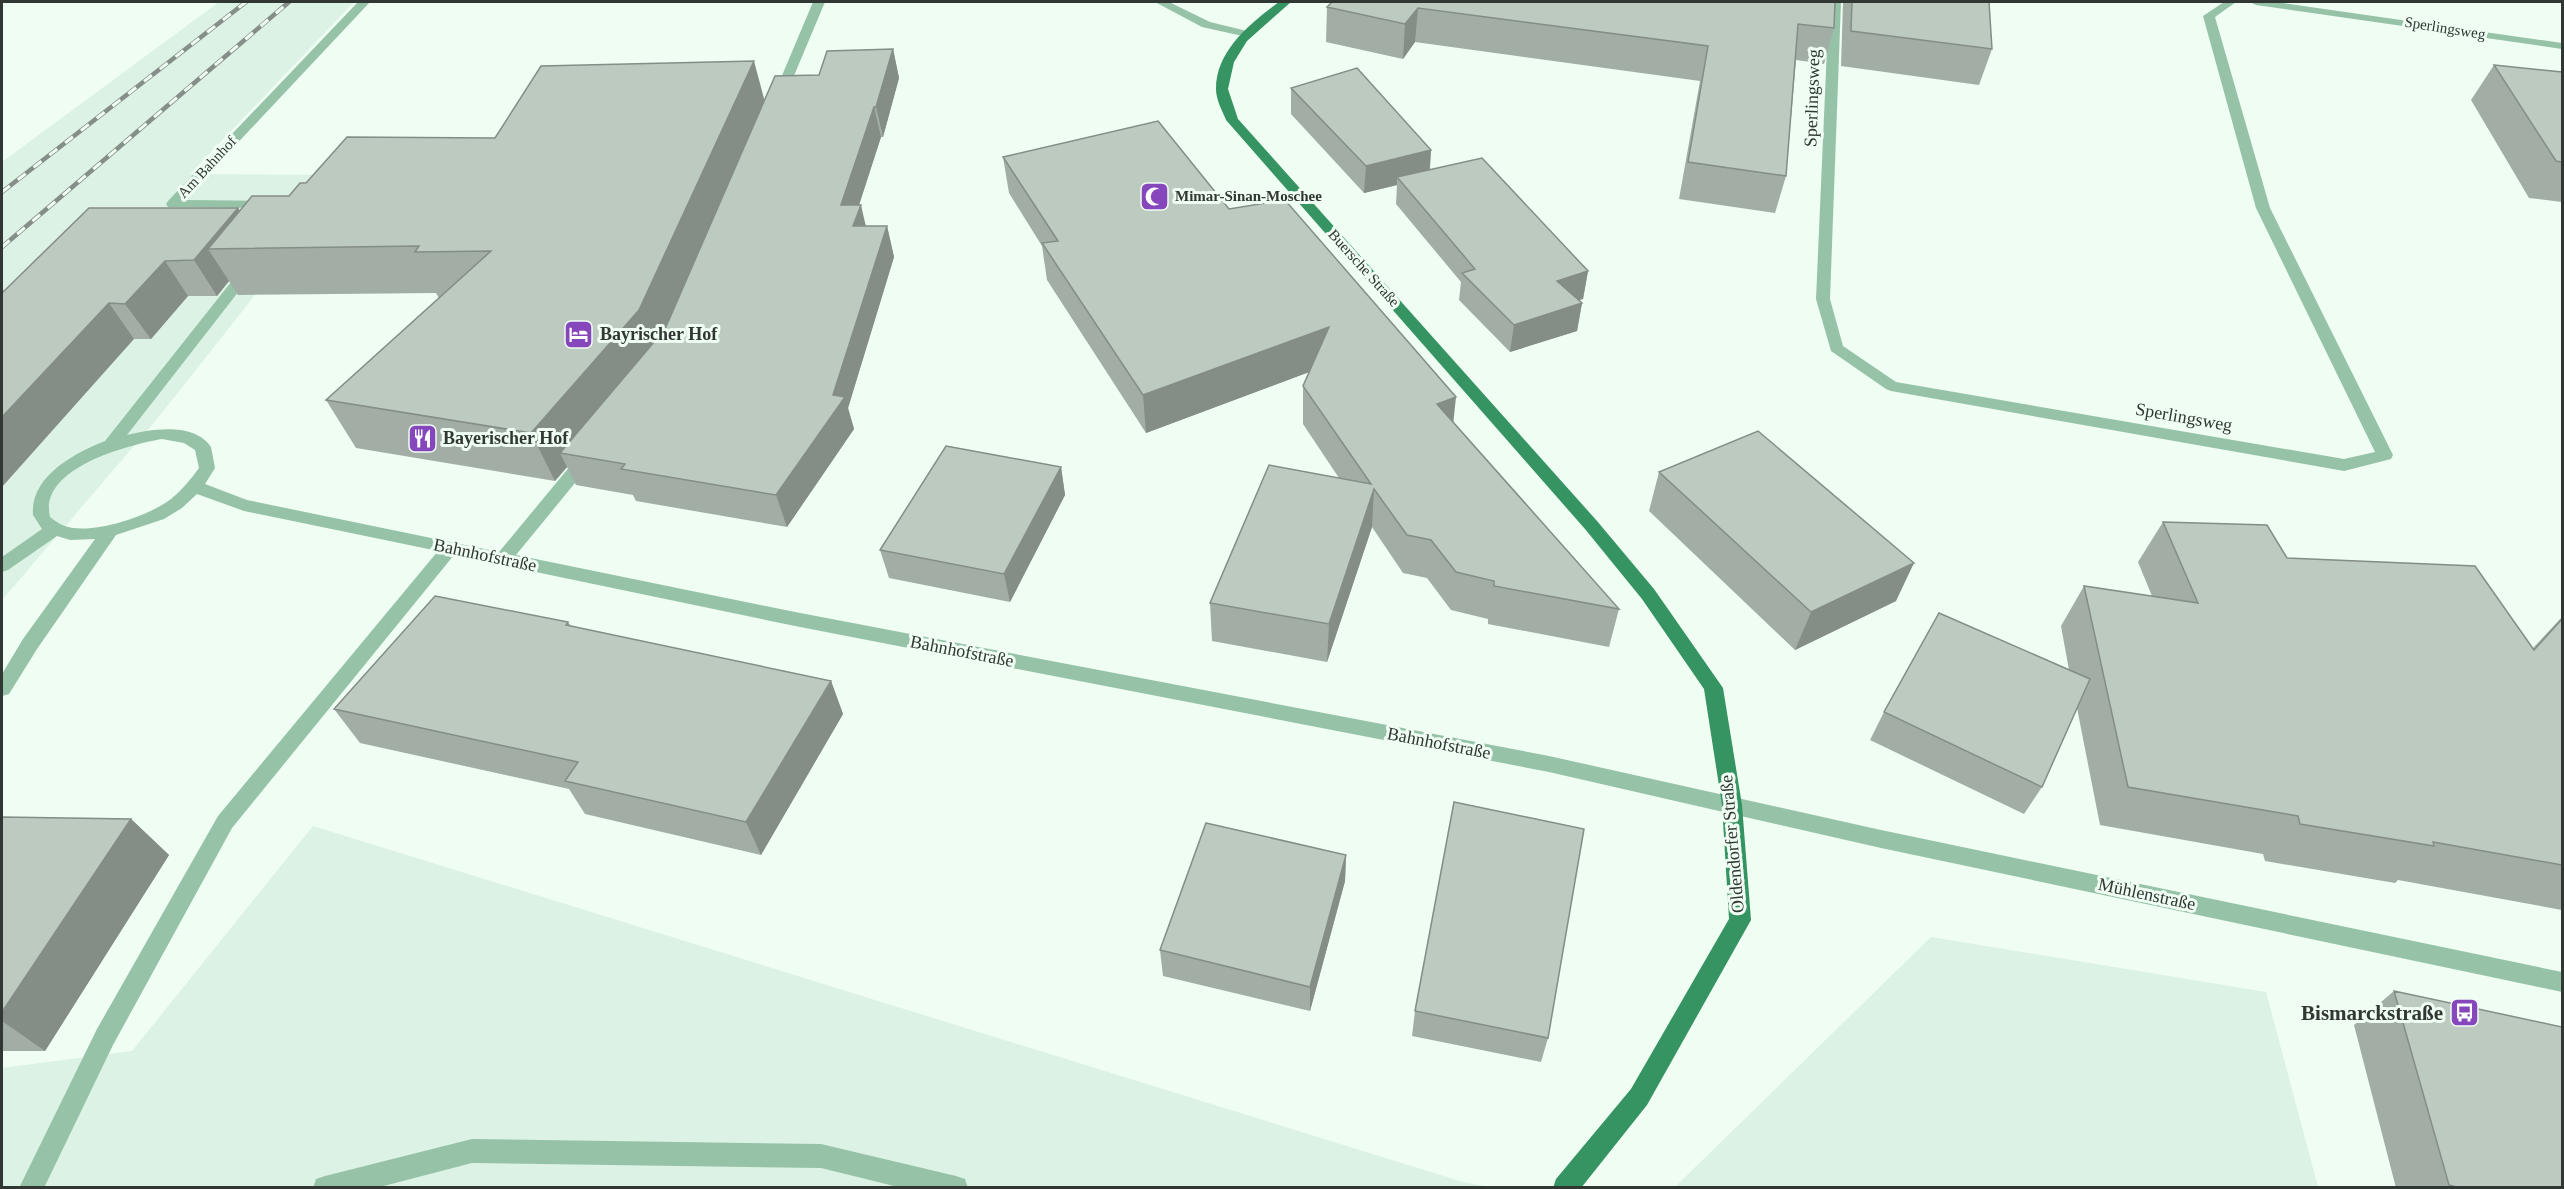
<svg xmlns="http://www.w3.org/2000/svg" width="2564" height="1189" viewBox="0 0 2564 1189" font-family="Georgia,serif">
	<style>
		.built { fill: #dcf2e4 }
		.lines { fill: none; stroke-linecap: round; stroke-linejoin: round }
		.minor { fill: #96c3a7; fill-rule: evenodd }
		.major { fill: #359462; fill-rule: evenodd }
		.rail-casing { stroke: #858e88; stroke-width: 4.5 }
		.rail { stroke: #effdf3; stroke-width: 3; stroke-dasharray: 10; stroke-linecap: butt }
		.wall { fill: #a2aea5 }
		.shaded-wall { fill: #848d86 }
		.building { fill: #bccac0; stroke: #848d86; stroke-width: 1.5 }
		.labels { text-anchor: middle; stroke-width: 6; stroke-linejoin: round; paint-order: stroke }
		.far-street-label { font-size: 15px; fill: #313733; stroke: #effdf3 }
		.far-poi-label { font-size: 15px; font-weight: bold; fill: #313733; stroke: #effdf3; text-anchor: start }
		.street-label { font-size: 18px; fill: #313733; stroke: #effdf3 }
		.poi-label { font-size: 18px; font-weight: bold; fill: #313733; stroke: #effdf3; text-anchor: start }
		.near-poi-label { font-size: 21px; font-weight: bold; fill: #313733; stroke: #effdf3; text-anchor: end }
	</style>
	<rect width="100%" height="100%" fill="#effdf3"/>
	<path class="built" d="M219,2H354L190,174L350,175L157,419L2,600V162Z
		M313,826L1463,1182L1489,1187H2V1068L132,1051Z
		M1931,937L2266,992L2318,1187H1675Z"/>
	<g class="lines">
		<path class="minor" d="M358,2H370L184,200L270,201L275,202L277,205L275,208L168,207L166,204L168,201Z
			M813,2H825L785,97L779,101L775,100L773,97Z
			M1155,2H1169L1210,22L1251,32L1253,34L1247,37L1202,27Z
			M1829,2H1841L1830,299L1843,346L1896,382L2344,459L2375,452L2256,208L2203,16L2224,2H2236L2215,17L2270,208L2393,455L2391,459L2344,471L1891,391L1886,389L1831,351L1816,299Z
			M2250,2H2276L2562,43V49L2256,5Z
			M248,266L255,270L253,273L127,435C152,429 194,422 211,447L215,468L205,484L247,500L499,552L581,453H593L595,457L593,461L516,555L795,612L1549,756L1881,830L2562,972V992L1881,848L1549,772L795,626L454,555L232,828L113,1045L44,1188H19L97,1029L218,816L438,551L244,511L197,494L182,508L164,519L116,535L37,649L9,694L2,696V674L23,639L95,539L70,540L57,536L8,570L2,572V557L42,529L33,515C30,476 75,453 105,441L243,267ZM162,439L184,443L195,450L199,468C191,479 182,490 171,499C149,516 89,537 62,525C58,523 54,520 50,517C38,468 128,445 162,439Z
			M472,1139L821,1144L956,1176L965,1179L968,1188H902L821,1168L472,1163L376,1188H313L316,1179L325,1176Z"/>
		<path class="major" d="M1279,2H1291L1247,41L1234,62L1228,89L1238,119L1597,521L1654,589L1723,688L1742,805L1751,920L1647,1105L1581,1188H1553L1556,1179L1631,1089L1729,919L1722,805L1704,689L1642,599L1585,529L1226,120C1222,110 1216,100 1216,89C1216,50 1251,23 1279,2Z"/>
		<defs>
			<path id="rail" d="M2,192L246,2
				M2,247L289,2"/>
		</defs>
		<use href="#rail" class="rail-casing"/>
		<use href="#rail" class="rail"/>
	</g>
	<path class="wall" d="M1835,2L1834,28L1824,64L1796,60L1786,176L1775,213L1679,199L1700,81L1415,42L1403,59L1326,42L1327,7Z
		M1843,2H1989L1992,49L1979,85L1841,66Z
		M893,49L899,78L883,137H881L859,205L866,226H887L894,257L848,408L854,429L787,527L636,501L633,495L576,485L567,467L555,481L356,448L326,400L439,298L436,293L238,295L229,281L217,296H188L151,339H134L2,293L238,208L240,211L289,196L306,183L495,138L765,100L819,75Z
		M2494,65L2562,72V202L2529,198L2471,100Z
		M1291,88L1431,150L1430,170L1588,271L1583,299L1578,300L1582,303L1577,331L1510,352L1459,300L1461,282L1396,204L1397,185L1364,193L1291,114Z
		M1003,157L1229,209L1453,422L1619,609L1609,647L1488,624V619L1451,610L1427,578L1403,573L1372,527L1327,662L1212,641L1210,603L1339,478L1303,424V386L1309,372L1146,433L1047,280L1042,246L1009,193Z
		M1061,467L1065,495L1010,602L889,578L880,550Z
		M1659,472L1896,601L1795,650L1649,511Z
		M2163,522L2287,558L2533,648L2562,617V910L2398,880L2395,883L2265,861L2263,854L2100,825L2077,708L2042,787L2024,814L1870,740L1884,712L2069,670L2061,626L2084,586L2152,596L2138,562Z
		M568,622L571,626L831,681L843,714L761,855L585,814L569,789L360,743L334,709Z
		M2,817L131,819L169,855L45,1051H2Z
		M1346,855L1345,881L1310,1011L1163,976L1160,950Z
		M2394,991L2562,1188H2396L2354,1025Z
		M1415,1011L1548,1038L1541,1062L1412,1036Z"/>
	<path class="shaded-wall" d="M1418,8L1415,42L1403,59L1405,24Z
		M893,49L899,78L883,137L876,107Z
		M754,61L766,106L658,358L560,453L567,467L555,481L531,433Z
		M874,107L881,137L849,236L841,205Z
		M1431,150L1429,176L1397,177V185L1364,193L1366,166Z
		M861,205L868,236L853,226Z
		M238,208L259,243L208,249L229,281L217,296L194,260Z
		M887,226L894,257L848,408L854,429L787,527L776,495L833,395Z
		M165,261L188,296L151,339L125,304Z
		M1588,271L1583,299L1552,308L1557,281Z
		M109,303L134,339L2,487V417Z
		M1582,303L1577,331L1510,352L1514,325Z
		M1329,327L1328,365L1146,433L1143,395Z
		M1456,397L1452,435L1437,404Z
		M1061,467L1065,495L1010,602L1004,574Z
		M1374,489L1372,527L1327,662L1329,624Z
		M1914,563L1896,601L1795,650L1811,612Z
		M831,681L843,714L761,855L746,822Z
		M131,819L169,855L45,1051L2,1021V1012Z
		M1346,855L1345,881L1310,1011V987Z"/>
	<path class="building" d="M1332,2H1835L1834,28L1798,24L1786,176L1688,162L1708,46L1418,8L1405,24L1327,7Z
		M1852,2H1989L1992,49L1851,31Z
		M893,49L876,107H874L841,205H861L853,226H887L833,395L845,397L776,495L621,469L625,464L560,453L665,329L775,76L819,75L827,51Z
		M754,61L639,310L531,433L326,400L491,251L415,252L419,246L208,249L252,196H289L300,183H306L347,137L495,138L541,66Z
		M2494,65L2562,72V162L2556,161Z
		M1357,68L1431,150L1366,166L1291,88Z
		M1158,121L1229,209L1285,200L1456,397L1437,404L1619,609L1494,586V581L1456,572L1431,540L1407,535L1374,489L1329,624L1210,603L1269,465L1371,484L1303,386L1329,327L1143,395L1042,243L1058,241L1003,157Z
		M1482,158L1588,271L1557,281L1582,303L1514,325L1462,273L1475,269L1397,177Z
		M89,208H238L194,260L165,261L125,304L109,303L2,417V293Z
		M1758,431L1914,563L1811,612L1659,472Z
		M946,446L1061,467L1004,574L880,550Z
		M2163,522L2267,525L2287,558L2475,566L2534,650L2562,619V865L2433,842L2434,846L2300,824L2298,816L2128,787L2084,586L2198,603Z
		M435,596L568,622L566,625L831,681L746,822L565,781L578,762L334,709Z
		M1939,613L2090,679L2042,787L1884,712Z
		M1454,802L1584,829L1548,1038L1415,1011Z
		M2,817L131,819L2,1012Z
		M1206,823L1346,855L1310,987L1160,950Z
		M2394,991L2562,1027V1188H2460L2449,1185Z"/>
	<defs>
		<symbol id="mosque-square" viewBox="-11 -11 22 22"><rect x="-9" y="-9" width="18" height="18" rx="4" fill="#8747bc" stroke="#effdf3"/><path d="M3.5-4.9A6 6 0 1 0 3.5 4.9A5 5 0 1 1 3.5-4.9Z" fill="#fff"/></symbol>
		<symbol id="hotel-square" viewBox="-11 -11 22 22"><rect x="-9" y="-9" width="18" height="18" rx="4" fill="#8747bc" stroke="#effdf3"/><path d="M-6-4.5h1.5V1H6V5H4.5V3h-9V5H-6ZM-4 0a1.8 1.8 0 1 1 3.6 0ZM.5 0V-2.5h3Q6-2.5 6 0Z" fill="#fff"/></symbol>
		<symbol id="restaurant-square" viewBox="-11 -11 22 22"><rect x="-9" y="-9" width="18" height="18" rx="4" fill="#8747bc" stroke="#effdf3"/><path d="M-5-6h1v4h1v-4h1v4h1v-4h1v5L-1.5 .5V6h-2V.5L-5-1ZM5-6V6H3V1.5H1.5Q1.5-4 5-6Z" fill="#fff"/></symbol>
		<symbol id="bus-square" viewBox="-11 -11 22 22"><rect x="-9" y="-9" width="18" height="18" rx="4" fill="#8747bc" stroke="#effdf3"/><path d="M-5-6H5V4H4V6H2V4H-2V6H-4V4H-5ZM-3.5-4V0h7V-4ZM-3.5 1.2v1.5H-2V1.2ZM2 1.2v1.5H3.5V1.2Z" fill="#fff"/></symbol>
	</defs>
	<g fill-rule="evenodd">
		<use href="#mosque-square" x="1138" y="180" width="33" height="33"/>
		<use href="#hotel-square" x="562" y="318" width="33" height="33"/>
		<use href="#restaurant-square" x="406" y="422" width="33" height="33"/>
		<use href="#bus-square" x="2448" y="996" width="33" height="33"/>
	</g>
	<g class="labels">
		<g class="far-street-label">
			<text transform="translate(2445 28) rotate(9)" y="5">Sperlingsweg</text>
			<text transform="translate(207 167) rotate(-47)" y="5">Am Bahnhof</text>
			<text transform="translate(1364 268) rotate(48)" y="5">Buersche Straße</text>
		</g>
		<g class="far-poi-label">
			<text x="1175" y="201">Mimar-Sinan-Moschee</text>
		</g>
		<g class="street-label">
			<text transform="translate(1812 98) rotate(-88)" y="6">Sperlingsweg</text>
			<text transform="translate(2184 417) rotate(10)" y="6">Sperlingsweg</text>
			<text transform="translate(485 555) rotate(12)" y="6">Bahnhofstraße</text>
			<text transform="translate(962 651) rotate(11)" y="6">Bahnhofstraße</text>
			<text transform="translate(1439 743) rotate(11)" y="6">Bahnhofstraße</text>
			<text transform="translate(1732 844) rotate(-95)" y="6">Oldendorfer Straße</text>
			<text transform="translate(2147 894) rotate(12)" y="6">Mühlenstraße</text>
		</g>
		<g class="poi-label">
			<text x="600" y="340">Bayrischer Hof</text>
			<text x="443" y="444">Bayerischer Hof</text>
		</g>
		<g class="near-poi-label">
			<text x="2443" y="1020">Bismarckstraße</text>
		</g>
	</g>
	<rect width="2564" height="1189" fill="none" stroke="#313733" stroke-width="6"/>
</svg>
